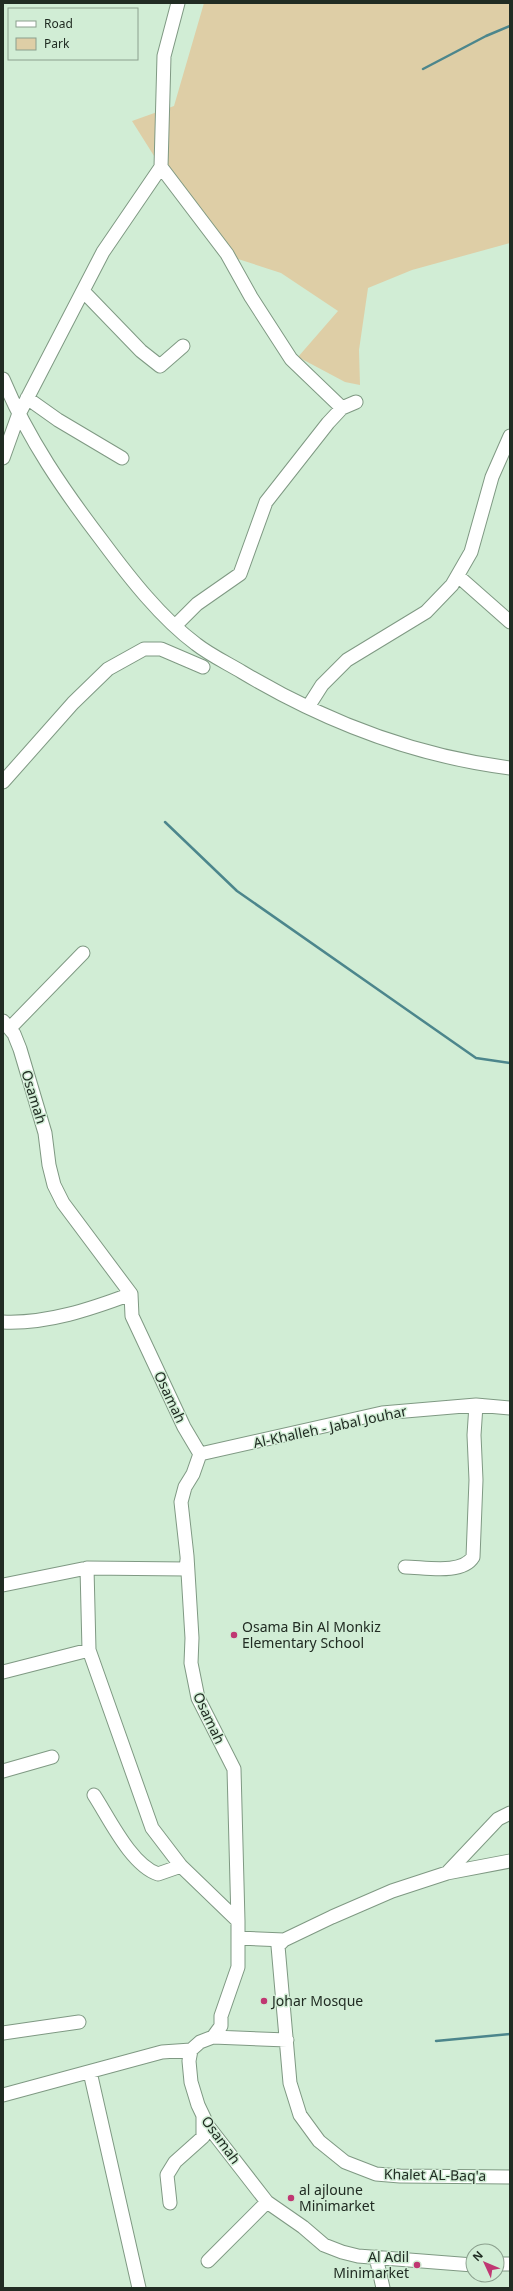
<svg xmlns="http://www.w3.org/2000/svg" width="513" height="2291" viewBox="0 0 513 2291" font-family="'Noto Sans',sans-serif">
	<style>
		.green { fill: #decea6 }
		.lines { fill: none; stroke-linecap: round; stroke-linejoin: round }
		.stream { stroke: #4c868c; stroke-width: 2.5 }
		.minor-casing { stroke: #7f9983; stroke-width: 15 }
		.minor { stroke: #fff; stroke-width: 13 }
		.poi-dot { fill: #c03772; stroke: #d1edd5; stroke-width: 1.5 }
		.labels { text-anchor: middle; stroke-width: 3; stroke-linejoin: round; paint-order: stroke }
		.street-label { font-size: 14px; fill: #212c23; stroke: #d1edd5 }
		.poi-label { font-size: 14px; fill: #212c23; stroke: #d1edd5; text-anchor: start }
	</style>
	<rect width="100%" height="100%" fill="#d1edd5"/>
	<path class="green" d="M204,3H510V243L412,270L368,288L359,350L360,385L345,382L298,357L338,311L281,273L238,259L161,167L132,121L174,106Z"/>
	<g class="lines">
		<path class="stream" d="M423,69L486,36L510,26
			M165,822L237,891L413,1014L476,1058L510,1063
			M436,2041L510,2034"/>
		<defs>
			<path id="minor" d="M161,167L227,254L251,297L291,359L342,408
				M83,291L141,351L160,366L183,346
				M3,379C28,439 64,491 103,542C129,577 161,618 196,644C210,655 227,663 242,672C324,721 415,756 510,768
				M27,398L58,420L122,458
				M3,458L18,416L103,252L161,167L164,56L178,3
				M458,576L510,622
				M176,625L197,604L240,574L266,502L328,423L342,408L356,402
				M308,707L322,685L347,660L426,612L452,585L471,552L492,477L510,436
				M3,782L73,703L108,669L144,649H161L203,667
				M3,1021L14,1034L20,1049L45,1133L49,1165L54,1185L63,1203L131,1294L132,1316L184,1427L200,1454L193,1474L185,1487L181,1502L187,1556L192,1638L191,1663L198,1698L234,1769L238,1921V1967L221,2016V2026L213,2037L200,2042L191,2050L189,2061L191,2082L198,2105L208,2126L267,2202L303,2227L324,2245L342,2252L358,2256L473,2265
				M10,1028L83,953
				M3,1322C47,1324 91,1309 131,1294
				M200,1454L382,1413L476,1405L510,1408
				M405,1567C424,1567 462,1575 473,1557L476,1480L474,1435L476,1405
				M87,1568L89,1650L152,1828L181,1866L238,1921
				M3,1585L87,1568L186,1569L187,1560
				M3,1672L89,1650
				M3,1771L52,1757
				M94,1795C109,1818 131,1865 158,1874L181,1866
				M447,1873L498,1819L510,1813
				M238,1938L284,1940L332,1917L392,1891L447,1873L510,1861
				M284,1940L278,1946L290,2083L300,2115L319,2141L345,2162L376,2174L400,2176L510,2177
				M3,2033L79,2022
				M213,2037L287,2040
				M90,2072L139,2288
				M3,2095L162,2052L191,2050
				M170,2203L167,2175L175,2162L203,2137V2117
				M376,2257L383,2288
				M208,2261L267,2202
				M497,2264H510"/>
		</defs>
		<use href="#minor" class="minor-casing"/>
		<use href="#minor" class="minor"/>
	</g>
	<g class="poi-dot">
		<circle cx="234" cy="1635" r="4"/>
		<circle cx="264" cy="2001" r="4"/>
		<circle cx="291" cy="2198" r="4"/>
		<circle cx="417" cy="2265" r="4"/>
	</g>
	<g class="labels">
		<g class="street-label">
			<text transform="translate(34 1097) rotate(73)" y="5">Osamah</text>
			<text transform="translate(170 1397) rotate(65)" y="5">Osamah</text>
			<text transform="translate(330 1427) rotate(-12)" y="5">Al-Khalleh - Jabal Jouhar</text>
			<text transform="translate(209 1718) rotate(65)" y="5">Osamah</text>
			<text transform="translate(221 2140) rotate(54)" y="5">Osamah</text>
			<text transform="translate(435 2175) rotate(1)" y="5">Khalet AL-Baq'a</text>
		</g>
		<g class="poi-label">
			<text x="242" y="1632">Osama Bin Al Monkiz<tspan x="242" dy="16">Elementary School</tspan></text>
			<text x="272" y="2006">Johar Mosque</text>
			<text x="299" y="2195">al ajloune<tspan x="299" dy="16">Minimarket</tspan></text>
			<text x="409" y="2262" text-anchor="end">Al Adil<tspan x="409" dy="16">Minimarket</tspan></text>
		</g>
	</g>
	<rect width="513" height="2291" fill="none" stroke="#212c23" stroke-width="8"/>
	<rect x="8" y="8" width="130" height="52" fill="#d1edd5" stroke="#8ba08e"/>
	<rect x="16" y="21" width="20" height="6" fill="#ffffff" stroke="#8ba08e"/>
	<text x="44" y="28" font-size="12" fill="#212c23">Road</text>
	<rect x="16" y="38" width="20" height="12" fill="#decea6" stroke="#8ba08e"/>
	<text x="44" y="48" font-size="12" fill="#212c23">Park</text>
	<g transform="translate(485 2263) rotate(314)"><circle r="19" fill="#d1edd5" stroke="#8ba08e"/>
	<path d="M0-3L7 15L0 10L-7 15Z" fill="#c03772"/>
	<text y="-6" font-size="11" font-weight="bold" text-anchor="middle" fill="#212c23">N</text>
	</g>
</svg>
